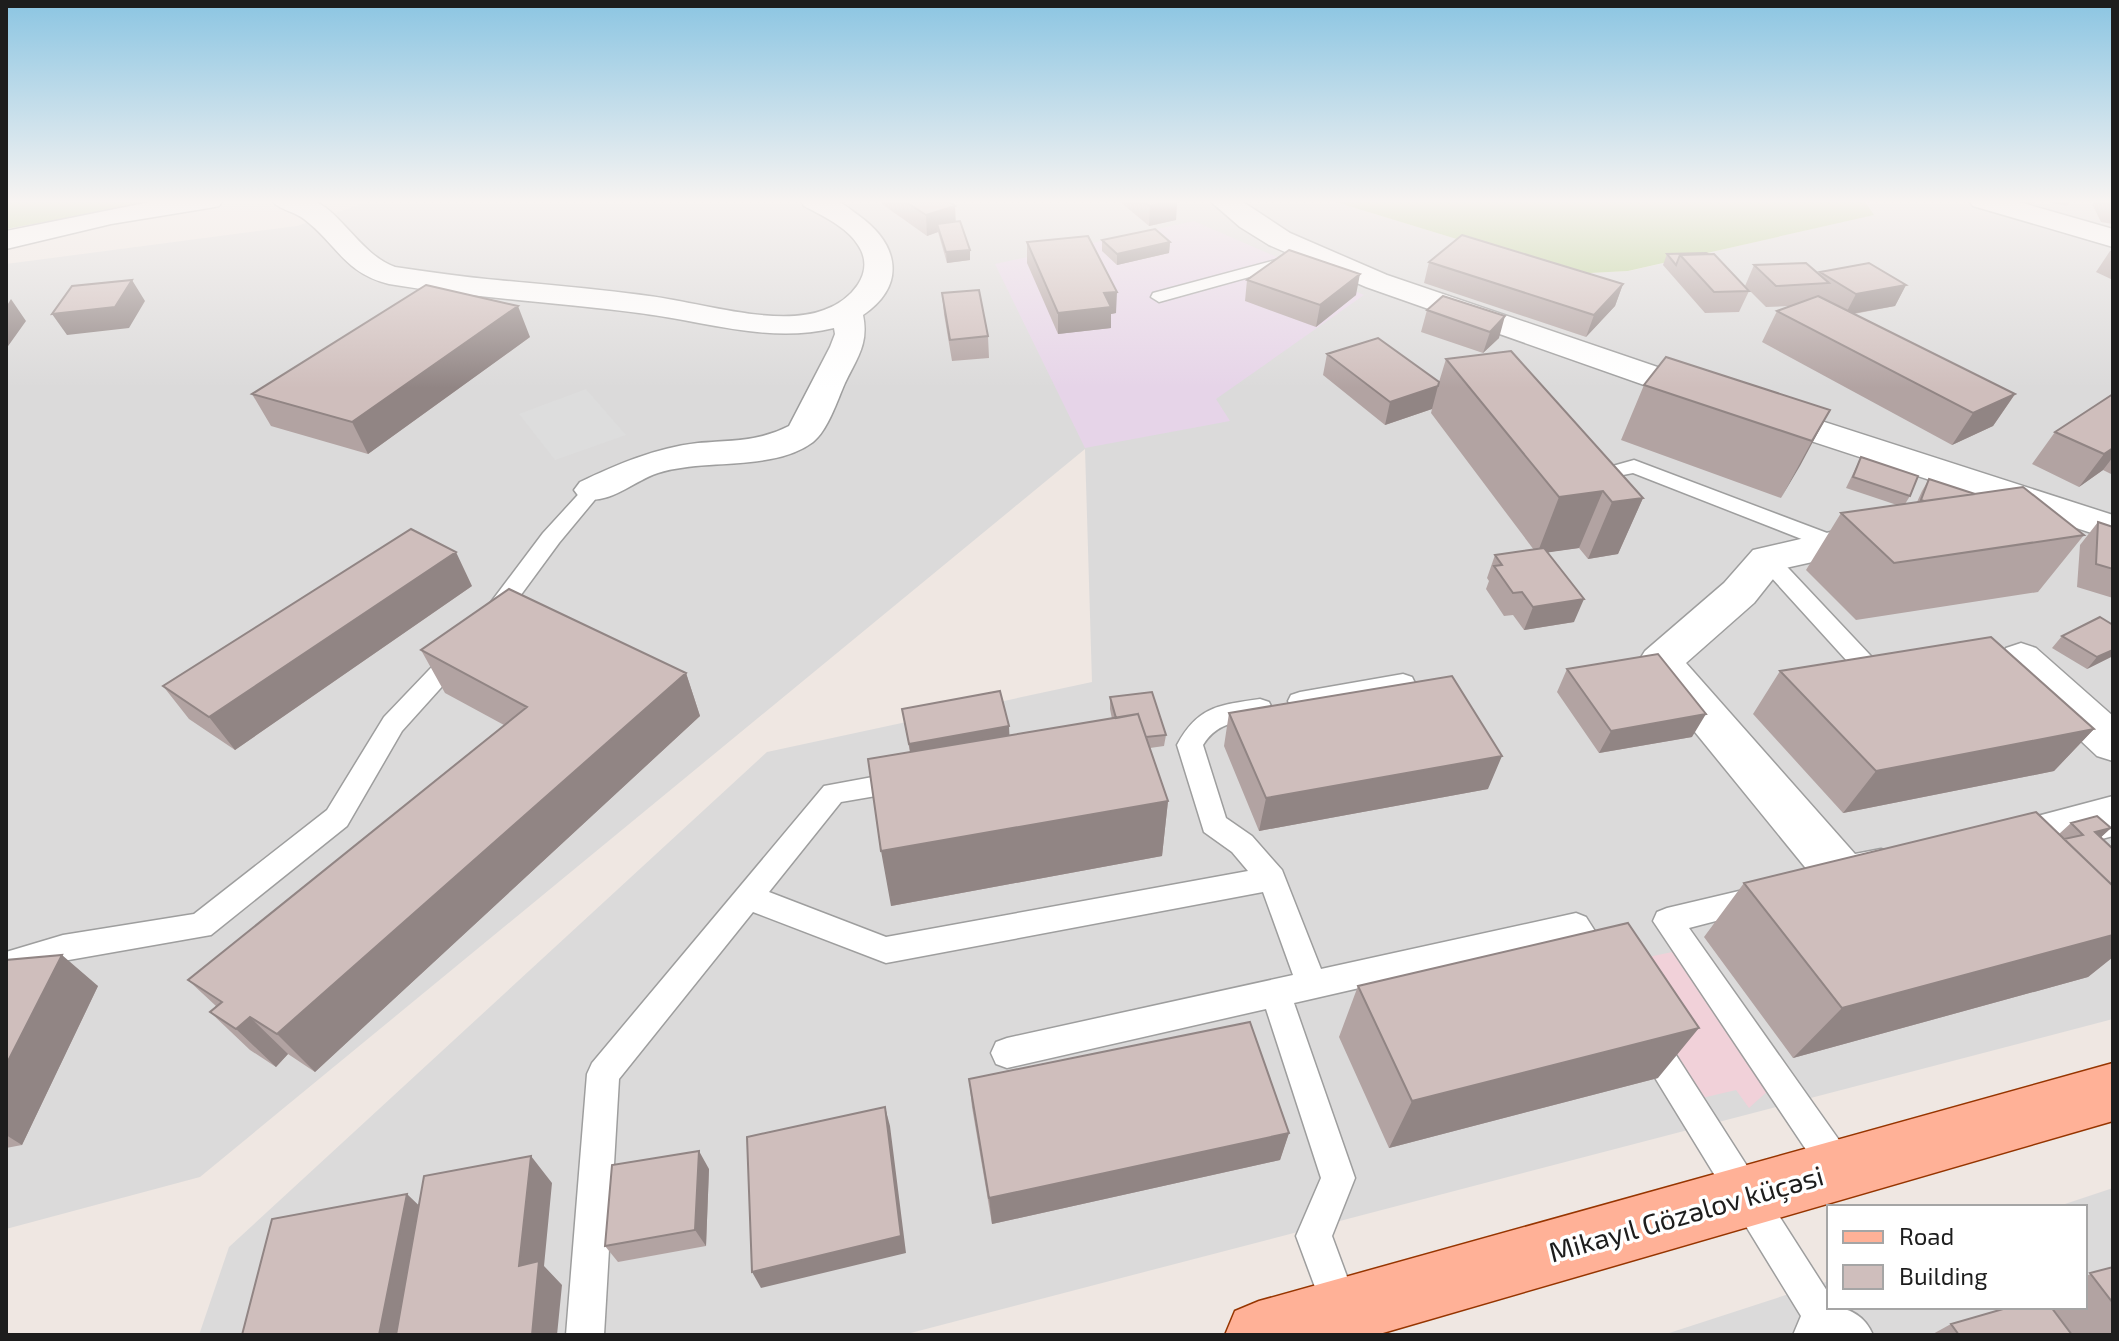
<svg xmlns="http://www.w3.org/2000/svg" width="2119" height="1341" viewBox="0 0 2119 1341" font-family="'Exo 2',sans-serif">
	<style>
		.residential { fill: #dbdada }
		.commercial { fill: #f1d1d9 }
		.industrial { fill: #e6d4e8 }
		.forest { fill: #b9d095 }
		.parking { fill: #ddd }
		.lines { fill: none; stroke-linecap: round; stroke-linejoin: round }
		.lane-casing { stroke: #9e9e9e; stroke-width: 3 }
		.street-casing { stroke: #9e9e9e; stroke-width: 3 }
		.primary-casing { stroke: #963500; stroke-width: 3 }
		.lane { fill: #fff; fill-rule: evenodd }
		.street { fill: #fff; fill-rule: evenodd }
		.primary { fill: #ffb197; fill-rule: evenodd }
		.wall { fill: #b2a3a2 }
		.shaded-wall { fill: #918584 }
		.building { fill: #cfbebc; stroke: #918584; stroke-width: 2 }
		.labels { text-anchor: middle; stroke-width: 7; stroke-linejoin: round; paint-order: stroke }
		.near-street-label { font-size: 28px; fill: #1d1d1d; stroke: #fff }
	</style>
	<rect width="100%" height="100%" fill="#efe7e2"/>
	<path class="residential" d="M373,200H1329L1571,274L1629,271L1873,215L1865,200H2113V1019L903,1335H199L229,1247L767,752L1092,682L1085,449L200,1177L6,1229V264L297,226Z
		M2113,1188V1335H1663L1829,1281V1307H2085V1207H2056Z"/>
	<path class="commercial" d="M1677,951L1770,1089L1749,1108L1736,1090L1702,1098L1615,964Z"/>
	<path class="industrial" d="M1194,221L1364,295L1216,399L1230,421L1085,448L995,264Z"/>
	<path class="forest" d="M6,200H167L6,229Z
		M1329,200H1864L1874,215L1628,271L1571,274Z"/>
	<path class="parking" d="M586,389L626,435L555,460L519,414Z"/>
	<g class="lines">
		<defs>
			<path id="lane" d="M1294,255L1302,260L1300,263L1159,302L1151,297L1153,293Z
				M1634,460L1843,539L1846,544L1843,549H1827L1633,473L1623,475L1616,484L1620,495L1617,499H1603L1596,484L1609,467Z
				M593,484L603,490L559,543L501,622H485L482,616L485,610L543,533L586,486Z
				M1767,552L1775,554L1886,672L1889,678L1886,684L1877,687L1868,684L1759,564L1756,559L1759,554Z
				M457,647L465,649L469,655L465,661L402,731L347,826L211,935L63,961L6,978V952L63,935L194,914L327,810L384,717L449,649Z
				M1403,674L1412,677L1415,683L1412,689L1300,710L1291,707L1288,701L1291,695L1300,692Z
				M1260,699L1269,702L1272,708L1269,714C1242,723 1219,719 1203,745L1226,818L1252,836L1282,870L1321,969L1576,913L1586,917L1614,961L1610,970L1599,974L1588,970L1569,940L1294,1003L1355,1178L1332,1236L1359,1309L1354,1322L1341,1327L1328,1322L1296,1236L1321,1178L1266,1009L1007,1068L996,1064L991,1053L996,1042L1007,1038L1293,975L1263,892L886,963L753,912L619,1079L604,1335H566L587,1074L592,1063L824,786L905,771L914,774L918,781L914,788L905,791L841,802L769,892L886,937L1248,871L1232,852L1204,832L1177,745C1198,706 1219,705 1260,699Z
				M1756,887L1766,890L1770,899L1766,908L1689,928L1851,1157L1856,1169L1851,1181L1839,1186L1827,1181L1653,921L1657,912L1667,908Z
				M1649,1025L1660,1030L1829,1294V1307C1849,1307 1865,1316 1873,1335H1793L1801,1316L1638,1050L1633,1040L1638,1030Z"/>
			<path id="street" d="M160,200H223L219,206L209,208L111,224L6,249V231Z
				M272,200C284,200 299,197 310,200C338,206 360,255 395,267C429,272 463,277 497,280C548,285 599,289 649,296C699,302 777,328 824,310C850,301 877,273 858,245C847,227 823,216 804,206L801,200C810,200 822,198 832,200C841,201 851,210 858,215C899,244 907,285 863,315C869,344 857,358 845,383C837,401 828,430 813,442C773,472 704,458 658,473C631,482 610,506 580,498L574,490L580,482C618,464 655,448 698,443C731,440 758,442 789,426L830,347L835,334L834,328C769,344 704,321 639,313C556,302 472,298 389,284C344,273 337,244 304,219C294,211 278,210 272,200Z
				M1209,200H1240L1290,233L1387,275L1725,390L2113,515V540L1701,405L1366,287L1269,245L1240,227Z
				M1969,200H2012L2113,229V247L1973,206Z
				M1878,527L1892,531L1898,540L1892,549L1835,557L1781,569L1754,603L1686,663L1855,854L1881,849L1899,855L1907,870L1899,885L1844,900L1826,893L1638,662L1645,651L1724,583L1753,550L1835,531Z
				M2021,643L2036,648L2113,716V761L2097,756L2006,670L1999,659L2006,648Z
				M2113,796V836L2034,857L2030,865C2005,873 1993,867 1981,844L1988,829Z"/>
			<path id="primary" d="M2113,1063V1121L1376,1335H1225L1235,1311L1259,1301Z"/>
		</defs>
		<use href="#lane" class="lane-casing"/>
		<use href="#street" class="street-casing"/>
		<use href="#primary" class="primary-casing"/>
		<use href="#lane" class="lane"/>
		<use href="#street" class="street"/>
		<use href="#primary" class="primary"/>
	</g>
	<path class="wall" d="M882,200H946L956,222L970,260L947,263L938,232L927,236L882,204Z
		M1118,200H1177L1176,220L1149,226Z
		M2013,200H2036L2034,204Z
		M2052,200H2072L2067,206L2051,203Z
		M2095,200H2113V224L2101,222L2092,204Z
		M1102,240L1170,242L1169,253L1117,265L1102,251Z
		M1027,242L1116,313L1111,314V328L1058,334L1027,263Z
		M2113,250V280L2096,272L2110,251Z
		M1706,253L1749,291L1739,312L1705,313L1663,265L1667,254Z
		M1429,262L1623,284L1615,306L1586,337L1424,283Z
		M1754,265L1819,274L1820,272L1906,285L1895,306L1854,314L2015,394L1993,426L1952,445L1762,342L1777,311L1791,306L1766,307L1745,286Z
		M1247,280L1356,295L1316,327L1245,301Z
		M942,293L988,336L989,358L952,361L944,314Z
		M1443,296L1499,338L1483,353L1421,332L1427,310Z
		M530,337L368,454L271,426L252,394Z
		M1327,354L1439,382L1446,359L1643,498L1618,554L1588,559L1579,548L1548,552L1574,622L1524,630L1513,615L1504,616L1486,589L1489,581L1487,578L1495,555L1534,550L1431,413L1432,409L1385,425L1323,375Z
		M1644,385L1830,410L1781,498L1621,440Z
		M2113,394V475L2103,470L2079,487L2032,464L2055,432Z
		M1861,457L1910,496L1905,504L1917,502L1922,491L1929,479L2084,535L2038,592L1856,620L1806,570L1841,513L1897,505L1846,488Z
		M2098,522L2113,527V598L2077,587L2080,545Z
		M472,586L235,750L189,719L163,686Z
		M2062,636L2113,656L2087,669L2052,648Z
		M421,650L686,673L700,716L315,1072L288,1054L276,1067L250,1050L210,1012L216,1006L188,980L504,725L445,693Z
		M1567,669L1692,737L1599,753L1557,692Z
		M1780,671L2094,729L2054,771L1843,813L1753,714Z
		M1110,697L1166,735L1164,746L1150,748L1168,801L1162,856L891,906L910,752L902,709L1010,735L1112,719L1110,709Z
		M1229,713L1488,789L1259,831L1224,746Z
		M2071,823L2111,828L2101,837L2113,849V957L2088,977L1793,1058L1704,937L1744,883L2059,834Z
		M6,960L98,986L22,1145L6,1148Z
		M1358,986L1658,1078L1389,1148L1339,1037Z
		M969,1079L1289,1133L1280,1160L992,1224L972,1107Z
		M709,1169L706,1246L618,1262L605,1246Z
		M2113,1267V1335H1931L1951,1324L2010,1307H2085V1276Z"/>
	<path class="shaded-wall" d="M1177,200L1176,220L1149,226L1150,206Z
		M955,206L956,226L937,224L938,232L927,236L926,215Z
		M1170,242L1169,253L1117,265V254Z
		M970,250V260L947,263L946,252Z
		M1360,274L1356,295L1316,327L1320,305Z
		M132,280L145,301L129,328L67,335L52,314Z
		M1623,284L1615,306L1586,337L1594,315Z
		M1906,285L1895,306L1845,315L1856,294Z
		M1117,292L1116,313L1111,314V328L1058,334V313L1104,293Z
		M11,299L26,321L6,349V307Z
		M518,306L530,337L368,454L352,422Z
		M1505,316L1499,338L1483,353L1490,332Z
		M1438,386L1432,409L1385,425L1390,402Z
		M2015,394L1993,426L1952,445L1973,413Z
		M1830,410L1800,466L1781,498L1812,441Z
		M2113,448V457L2103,470L2079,487L2104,454Z
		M1603,491L1579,548L1537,554L1559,497Z
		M1643,498L1618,554L1588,559L1612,502Z
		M456,552L472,586L235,750L209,717Z
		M1584,599L1574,622L1524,630L1533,607Z
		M2113,650V656L2087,669L2097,657Z
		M686,673L700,716L315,1072L277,1034Z
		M1706,714L1692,737L1599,753L1611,731Z
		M1009,726L1010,749L912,767L909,744Z
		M2094,729L2054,771L1843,813L1876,771Z
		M1502,756L1488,789L1259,831L1266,798Z
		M1168,801L1162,856L891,906L881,851Z
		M2111,828L2098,840L2095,832Z
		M2113,935V957L2088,977L1793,1058L1842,1008Z
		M62,955L98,986L22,1145L6,1135V1065Z
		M250,1017L288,1054L276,1067L236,1029Z
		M1699,1028L1658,1078L1389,1148L1412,1101Z
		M885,1107L890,1126L906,1253L761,1288L752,1272Z
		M1289,1133L1280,1160L992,1224L989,1198Z
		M699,1151L709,1169L706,1246L695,1230Z
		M531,1156L552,1183L544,1266L562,1285L557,1335H532L519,1266Z
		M407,1194L434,1220L413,1335H379Z"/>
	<path class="building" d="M903,200H946L955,206L926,215Z
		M1142,200H1177L1150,206Z
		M960,221L970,250L946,252L937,224Z
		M1155,229L1170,242L1117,254L1102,240Z
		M1462,235L1623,284L1594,315L1429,262Z
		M1088,236L1117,292L1104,293L1111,307L1058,313L1027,242Z
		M1289,250L1360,274L1320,305L1247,280Z
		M1706,253L1708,254L1680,255L1676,265L1667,254Z
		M1714,254L1749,291L1714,292L1680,255Z
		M1806,263L1829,283L1776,286L1754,265Z
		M1869,263L1906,285L1856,294L1820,272Z
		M132,280L115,307L52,314L72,286Z
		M426,285L518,306L352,422L252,394Z
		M979,290L988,336L950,340L942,293Z
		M1443,296L1505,316L1490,332L1427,310Z
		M1818,296L2015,394L1973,413L1777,311Z
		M1378,338L1439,382L1438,386L1390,402L1327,354Z
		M1511,351L1643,498L1612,502L1603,491L1559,497L1446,359Z
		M1666,357L1830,410L1812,441L1644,385Z
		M2113,394V448L2104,454L2055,432Z
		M1861,457L1918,476L1910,496L1853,477Z
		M1929,479L1975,494L1924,501L1921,500Z
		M2023,487L2084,535L1894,563L1841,513Z
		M2098,522L2113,527V569L2096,564Z
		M411,529L456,552L209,717L163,686Z
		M1544,548L1584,599L1533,607L1522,592L1513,593L1494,566L1502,565L1495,555Z
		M509,589L686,673L277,1034L250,1017L236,1029L210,1012L222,1002L188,980L527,707L421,650Z
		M2100,617L2113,625V650L2097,657L2062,636Z
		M1991,637L2094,729L1876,771L1780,671Z
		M1658,654L1706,714L1611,731L1567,669Z
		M1452,676L1502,756L1266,798L1229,713Z
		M1000,691L1009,726L909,744L902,709Z
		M1152,692L1166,735L1146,737L1138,714L1116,718L1110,697Z
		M1138,714L1168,801L881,851L868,759Z
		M2036,812L2113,886V935L1842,1008L1744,883Z
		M2097,816L2111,828L2095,832L2113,849V886L2064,839L2083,835L2071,823Z
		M1628,923L1699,1028L1412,1101L1358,986Z
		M62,955L6,1065V960Z
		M1250,1022L1289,1133L989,1198L969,1079Z
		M885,1107L901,1236L752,1272L747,1137Z
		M699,1151L695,1230L605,1246L612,1165Z
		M531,1156L519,1266L539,1261L532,1335H396L424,1176Z
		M407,1194L379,1335H242L272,1219Z
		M2113,1267V1303L2090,1273Z
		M2010,1307H2051L2072,1335H1959L1951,1324Z"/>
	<linearGradient id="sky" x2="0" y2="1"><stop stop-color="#8bc5e2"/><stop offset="0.52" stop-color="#f8f4f2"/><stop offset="1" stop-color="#f8f4f2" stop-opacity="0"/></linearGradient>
	<rect width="2119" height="388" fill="url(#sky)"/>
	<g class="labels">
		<g class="near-street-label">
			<text transform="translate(1686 1214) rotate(-16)" y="10">Mikayıl Gözəlov küçəsi</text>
		</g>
	</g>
	<rect width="2119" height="1341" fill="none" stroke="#1d1d1d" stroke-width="16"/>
	<rect x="1827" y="1205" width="260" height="104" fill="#ffffff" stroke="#a5a5a5" stroke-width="2"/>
	<rect x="1843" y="1231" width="40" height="12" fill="#ffb197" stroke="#a5a5a5" stroke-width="2"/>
	<text x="1899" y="1245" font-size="24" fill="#1d1d1d">Road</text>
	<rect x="1843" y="1265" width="40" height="24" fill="#cfbebc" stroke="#a5a5a5" stroke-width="2"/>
	<text x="1899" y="1285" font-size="24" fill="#1d1d1d">Building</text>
</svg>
